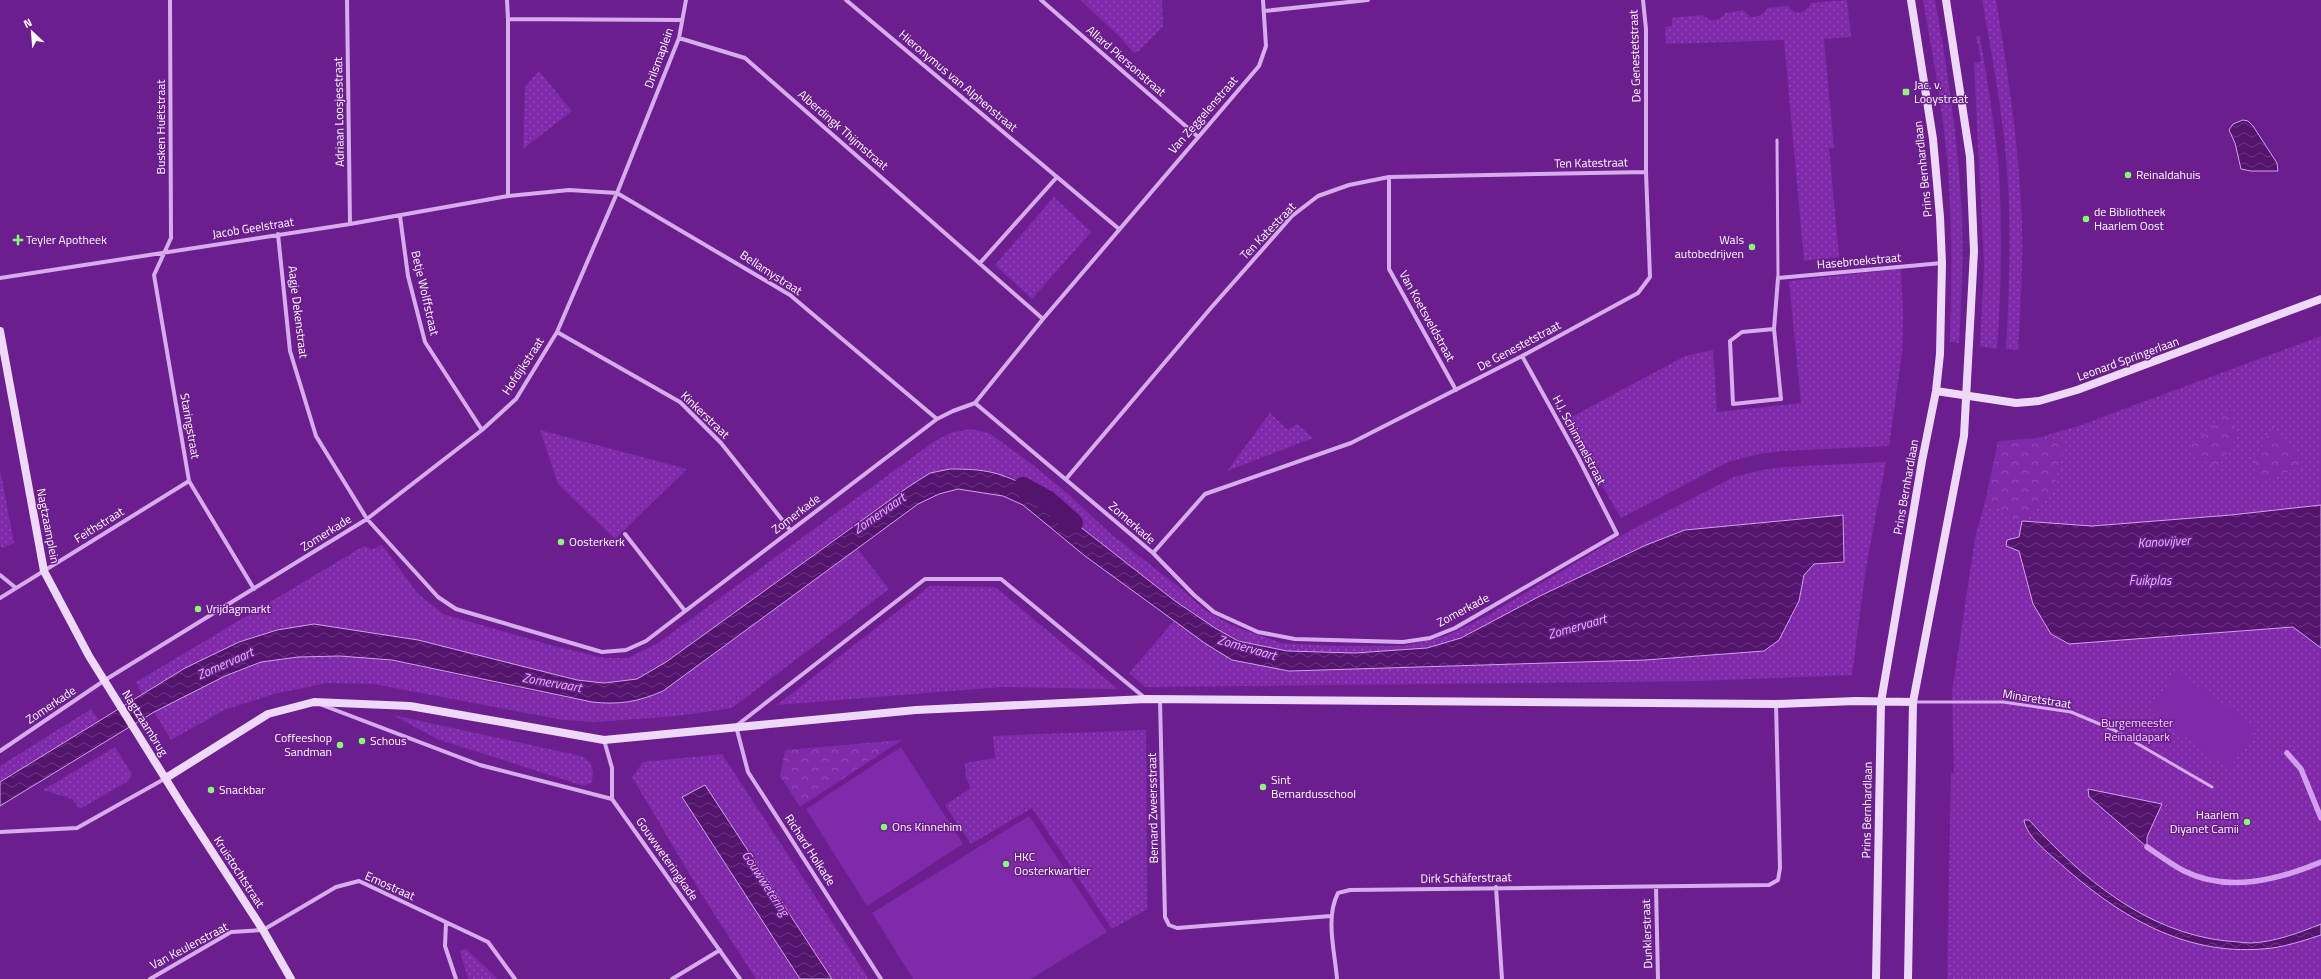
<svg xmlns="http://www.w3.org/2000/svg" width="2321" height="979" viewBox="0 0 2321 979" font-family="'Titillium Web',sans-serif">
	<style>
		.green { fill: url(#green-dots) }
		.forest { fill: url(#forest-crowns) }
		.pitch { fill: #7f2aa9 }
		.water { fill: url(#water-waves); stroke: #d3a0ef }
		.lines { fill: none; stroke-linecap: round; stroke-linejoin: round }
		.stream { stroke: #d3a0ef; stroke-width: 5.5 }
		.canal { stroke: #52146d; stroke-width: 20 }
		.lane { stroke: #d7aced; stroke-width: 3 }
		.street { stroke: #d7aced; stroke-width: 4 }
		.secondary { stroke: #efd9fa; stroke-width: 8 }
		.poi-dot { fill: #84fc6c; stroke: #6b1e8e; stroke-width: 1.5 }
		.labels { text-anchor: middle; stroke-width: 3; stroke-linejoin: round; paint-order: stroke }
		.street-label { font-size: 12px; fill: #fff; stroke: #6b1e8e }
		.poi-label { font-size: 12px; fill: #fff; stroke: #6b1e8e; text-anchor: start }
		.park-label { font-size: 12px; fill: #ecd2f9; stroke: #6b1e8e }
		.water-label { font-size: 13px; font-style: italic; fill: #e0b8f4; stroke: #6b1e8e }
	</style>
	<defs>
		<pattern id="green-dots" width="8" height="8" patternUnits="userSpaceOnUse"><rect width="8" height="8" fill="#7f2aa9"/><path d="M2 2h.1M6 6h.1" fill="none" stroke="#924ab6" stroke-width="1.8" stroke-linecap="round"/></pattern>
		<pattern id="forest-crowns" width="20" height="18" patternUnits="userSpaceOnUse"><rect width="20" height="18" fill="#7f2aa9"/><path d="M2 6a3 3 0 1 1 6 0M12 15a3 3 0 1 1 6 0" fill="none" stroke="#924ab6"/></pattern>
		<pattern id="water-waves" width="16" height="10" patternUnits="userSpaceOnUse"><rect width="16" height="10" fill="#52146d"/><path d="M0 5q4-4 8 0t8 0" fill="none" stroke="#6c3783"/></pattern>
	</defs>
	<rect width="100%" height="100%" fill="#6b1e8e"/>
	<path class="green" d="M1080,0H1162L1163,26L1139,51L1134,53L1119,36Z
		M1847,0L1851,37L1824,39L1834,148H1829L1839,257L1804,261L1784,40L1666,44L1665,27L1672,26V18L1702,15C1711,22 1719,22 1726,13L1743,10L1750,17C1759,16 1762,16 1767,8L1788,6C1795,16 1805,14 1811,3Z
		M1923,0H1935C1947,66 1957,132 1961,200C1964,248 1962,295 1959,343L1950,342C1952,269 1953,196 1943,123C1938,82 1930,41 1923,0Z
		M1982,0H1996C2007,67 2017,134 2021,202C2024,251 2021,301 2018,350L2006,349C2009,290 2012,230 2007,171C2003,113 1992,57 1982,0Z
		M1976,36H1980C1988,87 1998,140 2000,192C2002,244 2001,297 1997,349L1980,346L1984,266L1974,63L1981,61Z
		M539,71L572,111L523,149L525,87Z
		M1054,197L1091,232L1032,299L995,265Z
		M1901,269L1903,315L1902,354L1889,446L1782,451L1759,454L1728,462L1621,518L1564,421L1685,356L1713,350L1717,412L1801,403L1789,281Z
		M2321,336V979H1947L1951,773H1954L1952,692L1975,538L1985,502L2034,508L2065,443L2037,438L2081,425Z
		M1270,413L1288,430L1297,424L1313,438L1227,471Z
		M970,429L989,433L1028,461L1068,494L1112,535L1180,588L1203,609L1233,626L1282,643L1331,646H1404L1446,636L1485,617L1629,531L1734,477L1762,470L1784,467L1886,462L1866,567L1852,675L1700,681L1145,687L1129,673L1174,621L1232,660L1289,671L1645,660L1764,651L1799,601L1804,575L1814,563L1645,545L1540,596L1461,638L1427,648L1355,653L1287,651L1238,641L1215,628L1175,601L1032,489L1008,475L930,473L855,524L666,662L637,679L604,683L577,680L418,640L313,624L185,668L142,695L136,682L364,546L372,549L382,545L418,594L443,614L554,646L604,658H628L658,643L932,443L950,433Z
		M540,430L687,469L615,539L558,484Z
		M0,469L14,543L3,548L0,546Z
		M856,547L889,589L732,708L677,716L596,722L563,720L374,684L327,683L274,694L224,710L171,740L154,712C188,695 224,672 261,662C336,643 414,665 488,682C522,689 557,696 592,702C619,705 638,702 663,691Z
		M930,586L995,587L1118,689L1001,687L777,705Z
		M91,709L99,721L0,782V766Z
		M393,715L581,756L590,762L593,772L592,782L584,786L437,739Z
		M1146,730L1147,909L1112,929L1032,808L971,844L945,805L971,788L966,778L965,763L995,758L993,736Z
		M115,747L132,774L128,781L80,809L72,799L43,790Z
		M722,754L869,979H832L705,785L682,797L800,979H756L702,895L632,777L643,762Z
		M466,949L498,979H468L460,951Z"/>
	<path class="forest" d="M2231,406L2237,437L2217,469L2187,449Z
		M2273,425L2305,466L2257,483L2255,460Z
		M2037,438L2065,443L2054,487L2022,521L1985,502L1998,441Z
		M902,740L800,807L780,776L785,750Z"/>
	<path class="pitch" d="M2177,671L2257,728L2242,752L2228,769L2150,711Z
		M901,747L963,844L867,906L806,809Z
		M1029,816L1107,932L1031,979H913L872,913Z"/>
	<path class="water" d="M2243,120L2248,121L2253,126L2277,163L2278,171H2251L2241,169L2235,143L2229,130L2233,124Z
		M950,469C986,469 1001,472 1032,489L1175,601L1215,628L1238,641L1287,651L1355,653L1427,648L1461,638L1540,596L1646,545L1685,530L1843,515L1844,562L1814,564L1804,575L1799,601L1779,640L1764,651L1645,660L1289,671L1232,660L1206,644L1085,556L1023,505L1003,496L958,489L939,494L918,504L663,691C638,702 619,705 592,702L392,660L340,656L298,657L261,662L225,676L154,712L0,806V782L185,668L239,642L277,630L314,624L418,640L577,680L604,683L637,679L666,662L908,487L930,473Z
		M2321,505V648L2293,627L2069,644L2051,634L2033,604L2019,551L2006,546L2007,540L2019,537L2022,521L2092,526L2231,515Z
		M705,785L832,979H800L682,797Z
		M2088,789L2162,804L2147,837V847L2089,797Z
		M2024,820H2029C2082,878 2145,932 2226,941C2234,941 2243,943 2251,943C2274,942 2299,933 2321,924V935C2302,941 2282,948 2262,949C2184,955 2121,917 2064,867C2051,855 2026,837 2024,820Z"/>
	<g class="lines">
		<path class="stream" d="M2287,753L2301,769L2321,818
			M2147,847C2159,855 2171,864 2184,871C2228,893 2278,880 2321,862"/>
		<path class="canal" d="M1023,487L1047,500L1073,523"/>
		<path class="lane" d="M1777,140L1778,278
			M1914,702H2003L2071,712L2114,730L2212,787"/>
		<path class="street" d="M170,0L171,238L154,275L189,481L254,589
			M347,0L350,224
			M507,0L508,19
			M846,0L1119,229
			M1041,0L1197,136
			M1264,11L1368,0
			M679,38L745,58L1043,319
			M1389,177V269L1456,390
			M508,196V19L682,20
			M400,216L408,276L425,342L482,430
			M278,234L290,351L316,436L367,519L438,597L456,609L602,652L626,650L646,641L937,419L953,411L975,403
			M980,263L1057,177
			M0,278L350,224L508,196L569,190L617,193L790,295L937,419
			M1774,329L1742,332L1730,341L1733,404L1781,399L1774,329L1778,278L1942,263
			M557,332L680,402L721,443L791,531
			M975,403L1153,553L1194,595L1214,612L1258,632L1295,639L1403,642L1430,638L1455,628L1617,534L1578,457L1522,356
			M975,403L1043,319L1259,66L1266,46L1263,0
			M1066,479L1210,309L1292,216L1318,196L1349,185L1389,177L1646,172
			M625,534L685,611
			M1153,553L1205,494L1351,443L1522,356L1638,293L1650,277L1646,172V29L1643,0
			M0,575L16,588
			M0,598L189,481
			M1160,700L1165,917L1169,925L1177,928L1331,916
			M322,705L480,765L612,799
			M604,740L612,768V799L740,979
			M0,751L105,680L367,519L482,430L516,399L557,332L617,193L679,38L686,0
			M0,832L77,828L166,778
			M1496,887L1502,979
			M1656,887L1658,979
			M446,923L445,946L456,979
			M150,979L231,932L263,930L336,887L359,881L488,942L515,979
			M672,979L720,950
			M881,979L748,772L736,726L925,579H1001L1145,698
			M1337,979C1335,952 1325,918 1338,893L1350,890L1769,885L1778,880L1780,868L1776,704"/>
		<path class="secondary" d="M0,331L44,571L89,656L185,810L263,930L291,979
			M1936,391L2016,403L2039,401L2077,390L2321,299
			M166,778L268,714L314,702L410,706L604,740L916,710L1146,699L1776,704L1856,701L1913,702
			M1876,979L1881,702L1922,461L1936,391L1940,354L1942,263L1940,217L1933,139L1911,0
			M1908,979L1913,702L1964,436L1974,251L1970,157L1946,0"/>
	</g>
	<g class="poi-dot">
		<rect x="1902" y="88" width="8" height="8" rx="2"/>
		<circle cx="2128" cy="175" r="4"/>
		<circle cx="2086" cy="219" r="4"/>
		<path d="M16 234h4v4h4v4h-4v4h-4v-4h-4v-4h4z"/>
		<circle cx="1752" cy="247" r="4"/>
		<circle cx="561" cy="542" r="4"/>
		<circle cx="198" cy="609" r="4"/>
		<circle cx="362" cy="741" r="4"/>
		<circle cx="340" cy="745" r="4"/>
		<circle cx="1263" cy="787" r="4"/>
		<circle cx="211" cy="790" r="4"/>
		<circle cx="2247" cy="822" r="4"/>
		<circle cx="884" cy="827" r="4"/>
		<circle cx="1006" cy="864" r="4"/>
	</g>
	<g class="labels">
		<g class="street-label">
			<text transform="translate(1635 56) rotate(-92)" y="4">De Genestetstraat</text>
			<text transform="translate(659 58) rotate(-70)" y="4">Drilsmaplein</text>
			<text transform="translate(1126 61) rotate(41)" y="4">Allard Piersonstraat</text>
			<text transform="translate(958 81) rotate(40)" y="4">Hieronymus van Alphenstraat</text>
			<text transform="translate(339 112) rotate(-91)" y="4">Adriaan Loosjesstraat</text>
			<text transform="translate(1203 115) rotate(-49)" y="4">Van Zeggelenstraat</text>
			<text transform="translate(161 127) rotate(-90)" y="4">Busken Huëtstraat</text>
			<text transform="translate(843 130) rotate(41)" y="4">Alberdingk Thijmstraat</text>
			<text transform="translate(1591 163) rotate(-1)" y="4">Ten Katestraat</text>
			<text transform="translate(1923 169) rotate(-96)" y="4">Prins Bernhardlaan</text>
			<text transform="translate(253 228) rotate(-9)" y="4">Jacob Geelstraat</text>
			<text transform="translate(1268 231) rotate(-46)" y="4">Ten Katestraat</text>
			<text transform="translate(1859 261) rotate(-5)" y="4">Hasebroekstraat</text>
			<text transform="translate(771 273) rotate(33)" y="4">Bellamystraat</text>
			<text transform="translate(425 293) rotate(77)" y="4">Betje Wolffstraat</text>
			<text transform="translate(298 312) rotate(83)" y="4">Aagje Dekenstraat</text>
			<text transform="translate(1427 316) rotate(61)" y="4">Van Koetsveldstraat</text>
			<text transform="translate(1519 346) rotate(-28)" y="4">De Genestetstraat</text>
			<text transform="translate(2128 359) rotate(-20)" y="4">Leonard Springerlaan</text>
			<text transform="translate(523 366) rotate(-57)" y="4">Hofdijkstraat</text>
			<text transform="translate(705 415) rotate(44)" y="4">Kinkerstraat</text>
			<text transform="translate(190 426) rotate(80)" y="4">Staringstraat</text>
			<text transform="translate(1579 440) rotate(62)" y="4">H.J. Schimmelstraat</text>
			<text transform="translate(1906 487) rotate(-80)" y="4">Prins Bernhardlaan</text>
			<text transform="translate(796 514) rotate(-37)" y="4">Zomerkade</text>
			<text transform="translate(1132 523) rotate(41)" y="4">Zomerkade</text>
			<text transform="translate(99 525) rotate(-32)" y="4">Feithstraat</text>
			<text transform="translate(48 526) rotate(79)" y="4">Nagtzaamplein</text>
			<text transform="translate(326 533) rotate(-32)" y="4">Zomerkade</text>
			<text transform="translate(1463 610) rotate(-28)" y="4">Zomerkade</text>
			<text transform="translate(2037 699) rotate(9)" y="4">Minaretstraat</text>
			<text transform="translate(51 705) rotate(-34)" y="4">Zomerkade</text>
			<text transform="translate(145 723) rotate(58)" y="4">Nagtzaambrug</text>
			<text transform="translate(1153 808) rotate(-91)" y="4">Bernard Zweersstraat</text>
			<text transform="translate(1867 810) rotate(-89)" y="4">Prins Bernhardlaan</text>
			<text transform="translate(810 850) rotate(57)" y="4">Richard Holkade</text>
			<text transform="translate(667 859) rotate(55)" y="4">Gouwweteringkade</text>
			<text transform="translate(239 872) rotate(57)" y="4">Kruistochtstraat</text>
			<text transform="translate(1466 878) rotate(-1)" y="4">Dirk Schäferstraat</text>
			<text transform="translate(390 886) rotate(24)" y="4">Emostraat</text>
			<text transform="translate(1647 934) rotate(-92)" y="4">Dunklerstraat</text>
			<text transform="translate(189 946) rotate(-28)" y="4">Van Keulenstraat</text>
		</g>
		<g class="poi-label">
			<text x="1914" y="89">Jac. v.<tspan x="1914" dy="14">Looystraat</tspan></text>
			<text x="2136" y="179">Reinaldahuis</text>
			<text x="2094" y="216">de Bibliotheek<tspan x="2094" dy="14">Haarlem Oost</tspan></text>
			<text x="26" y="244">Teyler Apotheek</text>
			<text x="1744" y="244" text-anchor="end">Wals<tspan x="1744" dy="14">autobedrijven</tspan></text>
			<text x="569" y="546">Oosterkerk</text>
			<text x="206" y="613">Vrijdagmarkt</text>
			<text x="332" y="742" text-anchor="end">Coffeeshop<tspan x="332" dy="14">Sandman</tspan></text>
			<text x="370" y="745">Schous</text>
			<text x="1271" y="784">Sint<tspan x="1271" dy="14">Bernardusschool</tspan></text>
			<text x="219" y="794">Snackbar</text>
			<text x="2239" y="819" text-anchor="end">Haarlem<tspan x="2239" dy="14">Diyanet Camii</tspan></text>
			<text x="892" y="831">Ons Kinnehim</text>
			<text x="1014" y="861">HKC<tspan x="1014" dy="14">Oosterkwartier</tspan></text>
		</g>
		<g class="park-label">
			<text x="2137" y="727">Burgemeester<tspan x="2137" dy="14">Reinaldapark</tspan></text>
		</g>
		<g class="water-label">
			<text transform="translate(879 513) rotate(-35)" y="5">Zomervaart</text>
			<text transform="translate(2164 541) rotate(-3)" y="5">Kanovijver</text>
			<text x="2150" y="585">Fuikplas</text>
			<text transform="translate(1577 626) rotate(-16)" y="5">Zomervaart</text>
			<text transform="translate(1247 647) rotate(16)" y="5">Zomervaart</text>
			<text transform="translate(225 663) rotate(-24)" y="5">Zomervaart</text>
			<text transform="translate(552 682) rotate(10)" y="5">Zomervaart</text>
			<text transform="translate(766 883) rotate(57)" y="5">Gouwwetering</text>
		</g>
	</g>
	<g transform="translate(32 32) rotate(334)" stroke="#6b1e8e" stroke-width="3" paint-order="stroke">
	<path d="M0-3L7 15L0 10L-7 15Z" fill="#ffffff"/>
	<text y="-6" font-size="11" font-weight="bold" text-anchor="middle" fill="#ffffff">N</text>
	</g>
</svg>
